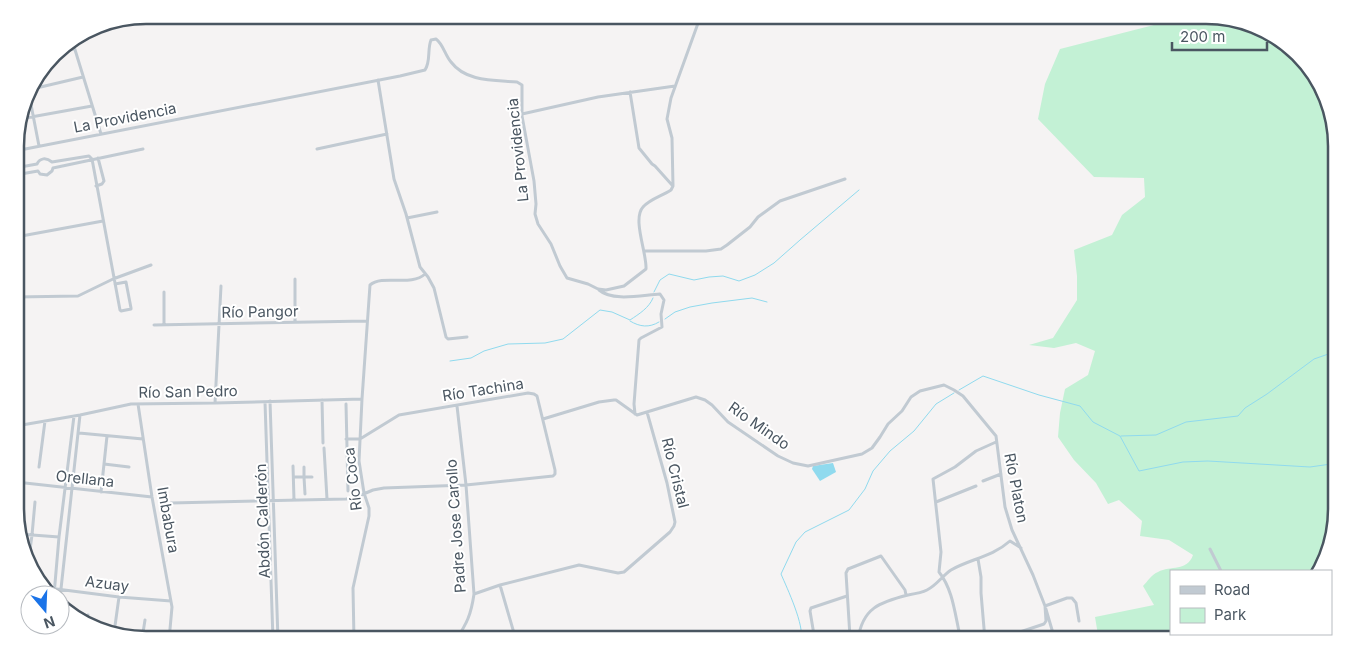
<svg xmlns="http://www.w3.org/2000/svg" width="1352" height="655" viewBox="0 0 1352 655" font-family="Inter,sans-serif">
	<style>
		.green { fill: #c3f1d5 }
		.water { fill: #90daee }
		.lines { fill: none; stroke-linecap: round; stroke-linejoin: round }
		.stream { stroke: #90daee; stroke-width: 1 }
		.minor { stroke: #c1cad2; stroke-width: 3 }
		.labels { text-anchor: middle; stroke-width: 4; stroke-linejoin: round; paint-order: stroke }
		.street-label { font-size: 15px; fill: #4a5661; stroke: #fff }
		.rim { fill: none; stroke: #4a5661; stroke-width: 2.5 }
	</style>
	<rect width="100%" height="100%" fill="#f5f3f3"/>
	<path class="green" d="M1193,15H1207L1264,28L1310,66L1336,129L1337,510L1324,567L1320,571H1171V634H1233L1215,640H1105L1098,635L1095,617L1154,605L1143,586C1147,582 1152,574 1158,572C1171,565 1187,572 1193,555L1169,540L1140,536L1142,521L1119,500L1108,504L1096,483L1074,460L1058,437L1060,413L1065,389L1088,375L1095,351L1076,343L1054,348L1029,345L1053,338L1077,300V276L1074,250L1112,235L1122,215L1145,197L1144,178L1094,177L1038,119L1045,84L1060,49Z"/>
	<path class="water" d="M833,463L836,472L820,481L812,469L813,466Z"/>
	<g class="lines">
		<path class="stream" d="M654,292L660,280L669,274L694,280L709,277L723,276L739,281L755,275L774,263L800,240L859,190
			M665,319L675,312L690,307L712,303L752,298L767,302
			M630,321C640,327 649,328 659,322
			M450,361L471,358L484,351L508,344L545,343L563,339L600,310L612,312L630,320C639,314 649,308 653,298
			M959,390L983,376L1039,395L1080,406L1093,422L1120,436L1139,471L1183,462L1208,461L1310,467L1331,464L1337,467
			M1121,436L1156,435L1186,422L1238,416L1245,408L1267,394L1314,359L1337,351
			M801,640C805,626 787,588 781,574L796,542L805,532L849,510L865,489L873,471L890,451L914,431L936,404L954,393"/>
		<path class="minor" d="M72,40L101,134
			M55,53L74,49
			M378,80L394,179L406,214L420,267L428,277L434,288L446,337L448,339L467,337
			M28,89L39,146
			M28,90L83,77
			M630,92L639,148L652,164L655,166L672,185
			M522,114L598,97L675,86
			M20,119L92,106
			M317,149L387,134
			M15,151L400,76L425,70C431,61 427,50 431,40L436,39C443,44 445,55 451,62C466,82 494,80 517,82L522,85V116L534,181L536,204L535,214L538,224L551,244L560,266L567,278L588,284L598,289L606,290L624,286L646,269C647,253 632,219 643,207C650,199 662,196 671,190L673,186L672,138L667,119L671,98L701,15
			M92,159L120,310L121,311L131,309V308L126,282L115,284
			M15,168L37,164C40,158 46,157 52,162L89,156L92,159
			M15,175L38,171L40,174L47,175L52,171L53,168L143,149
			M96,186L102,184L104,181L98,158
			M407,218L437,212
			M16,237L103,221
			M644,251H706L721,249L727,245L750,227L758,217L780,201L845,179
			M599,290C613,302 642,295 660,294L664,300L661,314L662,327L641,338L639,340L634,404L635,414
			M16,297L78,296L113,279L151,265
			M295,322V279
			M154,325L367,321
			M164,325V292
			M322,400L323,443
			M270,401L278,640
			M265,402L273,640
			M215,403L221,286
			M138,404L152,497L172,607L169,640
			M346,404L348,491
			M543,419L599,402L614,400H616L637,415L696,397L705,400L712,405L728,422L778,456L793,463L808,466L862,454L872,448L880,437L888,424L902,411L911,397L920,391L944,385L954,390L963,396L996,436L1005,507L1012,530L1033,575L1045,606L1055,640
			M16,426L80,415L131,404L215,403L362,399
			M79,433L143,439
			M324,448L327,499
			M104,464L129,467
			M293,466L294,500
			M39,467L45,421
			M304,467V477H312
			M294,477H304L305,494
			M983,481L1001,474
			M16,482L152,497
			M101,492L107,436
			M936,502L976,486
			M171,503L346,499L354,498L373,490L384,488L466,485L553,476L555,474V470L537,396L534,394L528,393L399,415L360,439H346
			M19,534L59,537
			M1210,549L1221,571
			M29,557L32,535L35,502
			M978,559L981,577V593L985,640
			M500,585L516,640
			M41,587L119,597L171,601
			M474,594L500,585L579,565L618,573L624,572L670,532L674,526L675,522L667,483L647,412
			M54,595L59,537L74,416
			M60,598L80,415
			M86,625L88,615
			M114,633L119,597
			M814,635L810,611L811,608L847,596
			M142,639L145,620
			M354,640L353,588L369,516V508L364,493L359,461L362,399L370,285C383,274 411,287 425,274
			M456,640C467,623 471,615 474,594L466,485L457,406
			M854,640L850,637L846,573L848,569L881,556L905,590L906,595
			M858,640C862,608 880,602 908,595C914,594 921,593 927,590C937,585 942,576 951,570C970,559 992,557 1010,541L1021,548
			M961,640C955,617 954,591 939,572L941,552L933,479L955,467L976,451L996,442
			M1011,640L1020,632L1044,624L1046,621L1045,606L1067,598H1072L1076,603L1079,621"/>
	</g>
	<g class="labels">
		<g class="street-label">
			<text transform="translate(125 118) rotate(-11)" y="5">La Providencia</text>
			<text transform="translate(518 150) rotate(-96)" y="5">La Providencia</text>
			<text transform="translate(260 312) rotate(-1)" y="5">Río Pangor</text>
			<text transform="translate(483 390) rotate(-9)" y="5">Río Tachina</text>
			<text transform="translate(188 392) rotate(-1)" y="5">Río San Pedro</text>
			<text transform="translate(759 426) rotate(35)" y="5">Río Mindo</text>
			<text transform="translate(675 473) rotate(76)" y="5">Río Cristal</text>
			<text transform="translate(85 479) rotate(6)" y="5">Orellana</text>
			<text transform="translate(353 479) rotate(-97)" y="5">Río Coca</text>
			<text transform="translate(1016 488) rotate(79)" y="5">Río Platon</text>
			<text transform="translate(168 520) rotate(80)" y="5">Imbabura</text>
			<text transform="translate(263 521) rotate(-92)" y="5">Abdón Calderón</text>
			<text transform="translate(456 526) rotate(-94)" y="5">Padre Jose Carollo</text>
			<text transform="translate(107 584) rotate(7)" y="5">Azuay</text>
		</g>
	</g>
	<path d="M0 0H1352V655H0ZM146 24H1206A122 122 0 0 1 1328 146V509A122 122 0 0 1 1206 631H146A122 122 0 0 1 24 509V146A122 122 0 0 1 146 24Z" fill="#fff" fill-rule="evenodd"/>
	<path class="rim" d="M146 24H1206A122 122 0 0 1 1328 146V509A122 122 0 0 1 1206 631H146A122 122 0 0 1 24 509V146A122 122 0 0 1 146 24Z"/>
	<rect x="1170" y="570" width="162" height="65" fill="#ffffff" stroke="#b7bbc0"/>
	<rect x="1180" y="586" width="25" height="8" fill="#c1cad2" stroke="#b7bbc0"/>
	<text x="1214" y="595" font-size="15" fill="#4a5661">Road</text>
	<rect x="1180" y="608" width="25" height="15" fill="#c3f1d5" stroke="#b7bbc0"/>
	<text x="1214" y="620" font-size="15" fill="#4a5661">Park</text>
	<g transform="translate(45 610) rotate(161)"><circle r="24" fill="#ffffff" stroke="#b7bbc0"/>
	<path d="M0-4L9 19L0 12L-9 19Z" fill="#1a73e8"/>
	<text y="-8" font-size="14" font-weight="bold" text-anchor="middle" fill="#4a5661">N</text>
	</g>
	<path d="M1172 42v8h95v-8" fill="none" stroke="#4a5661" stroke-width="2.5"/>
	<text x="1180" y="42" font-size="15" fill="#4a5661" stroke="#ffffff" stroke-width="4" paint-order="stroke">200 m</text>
</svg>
